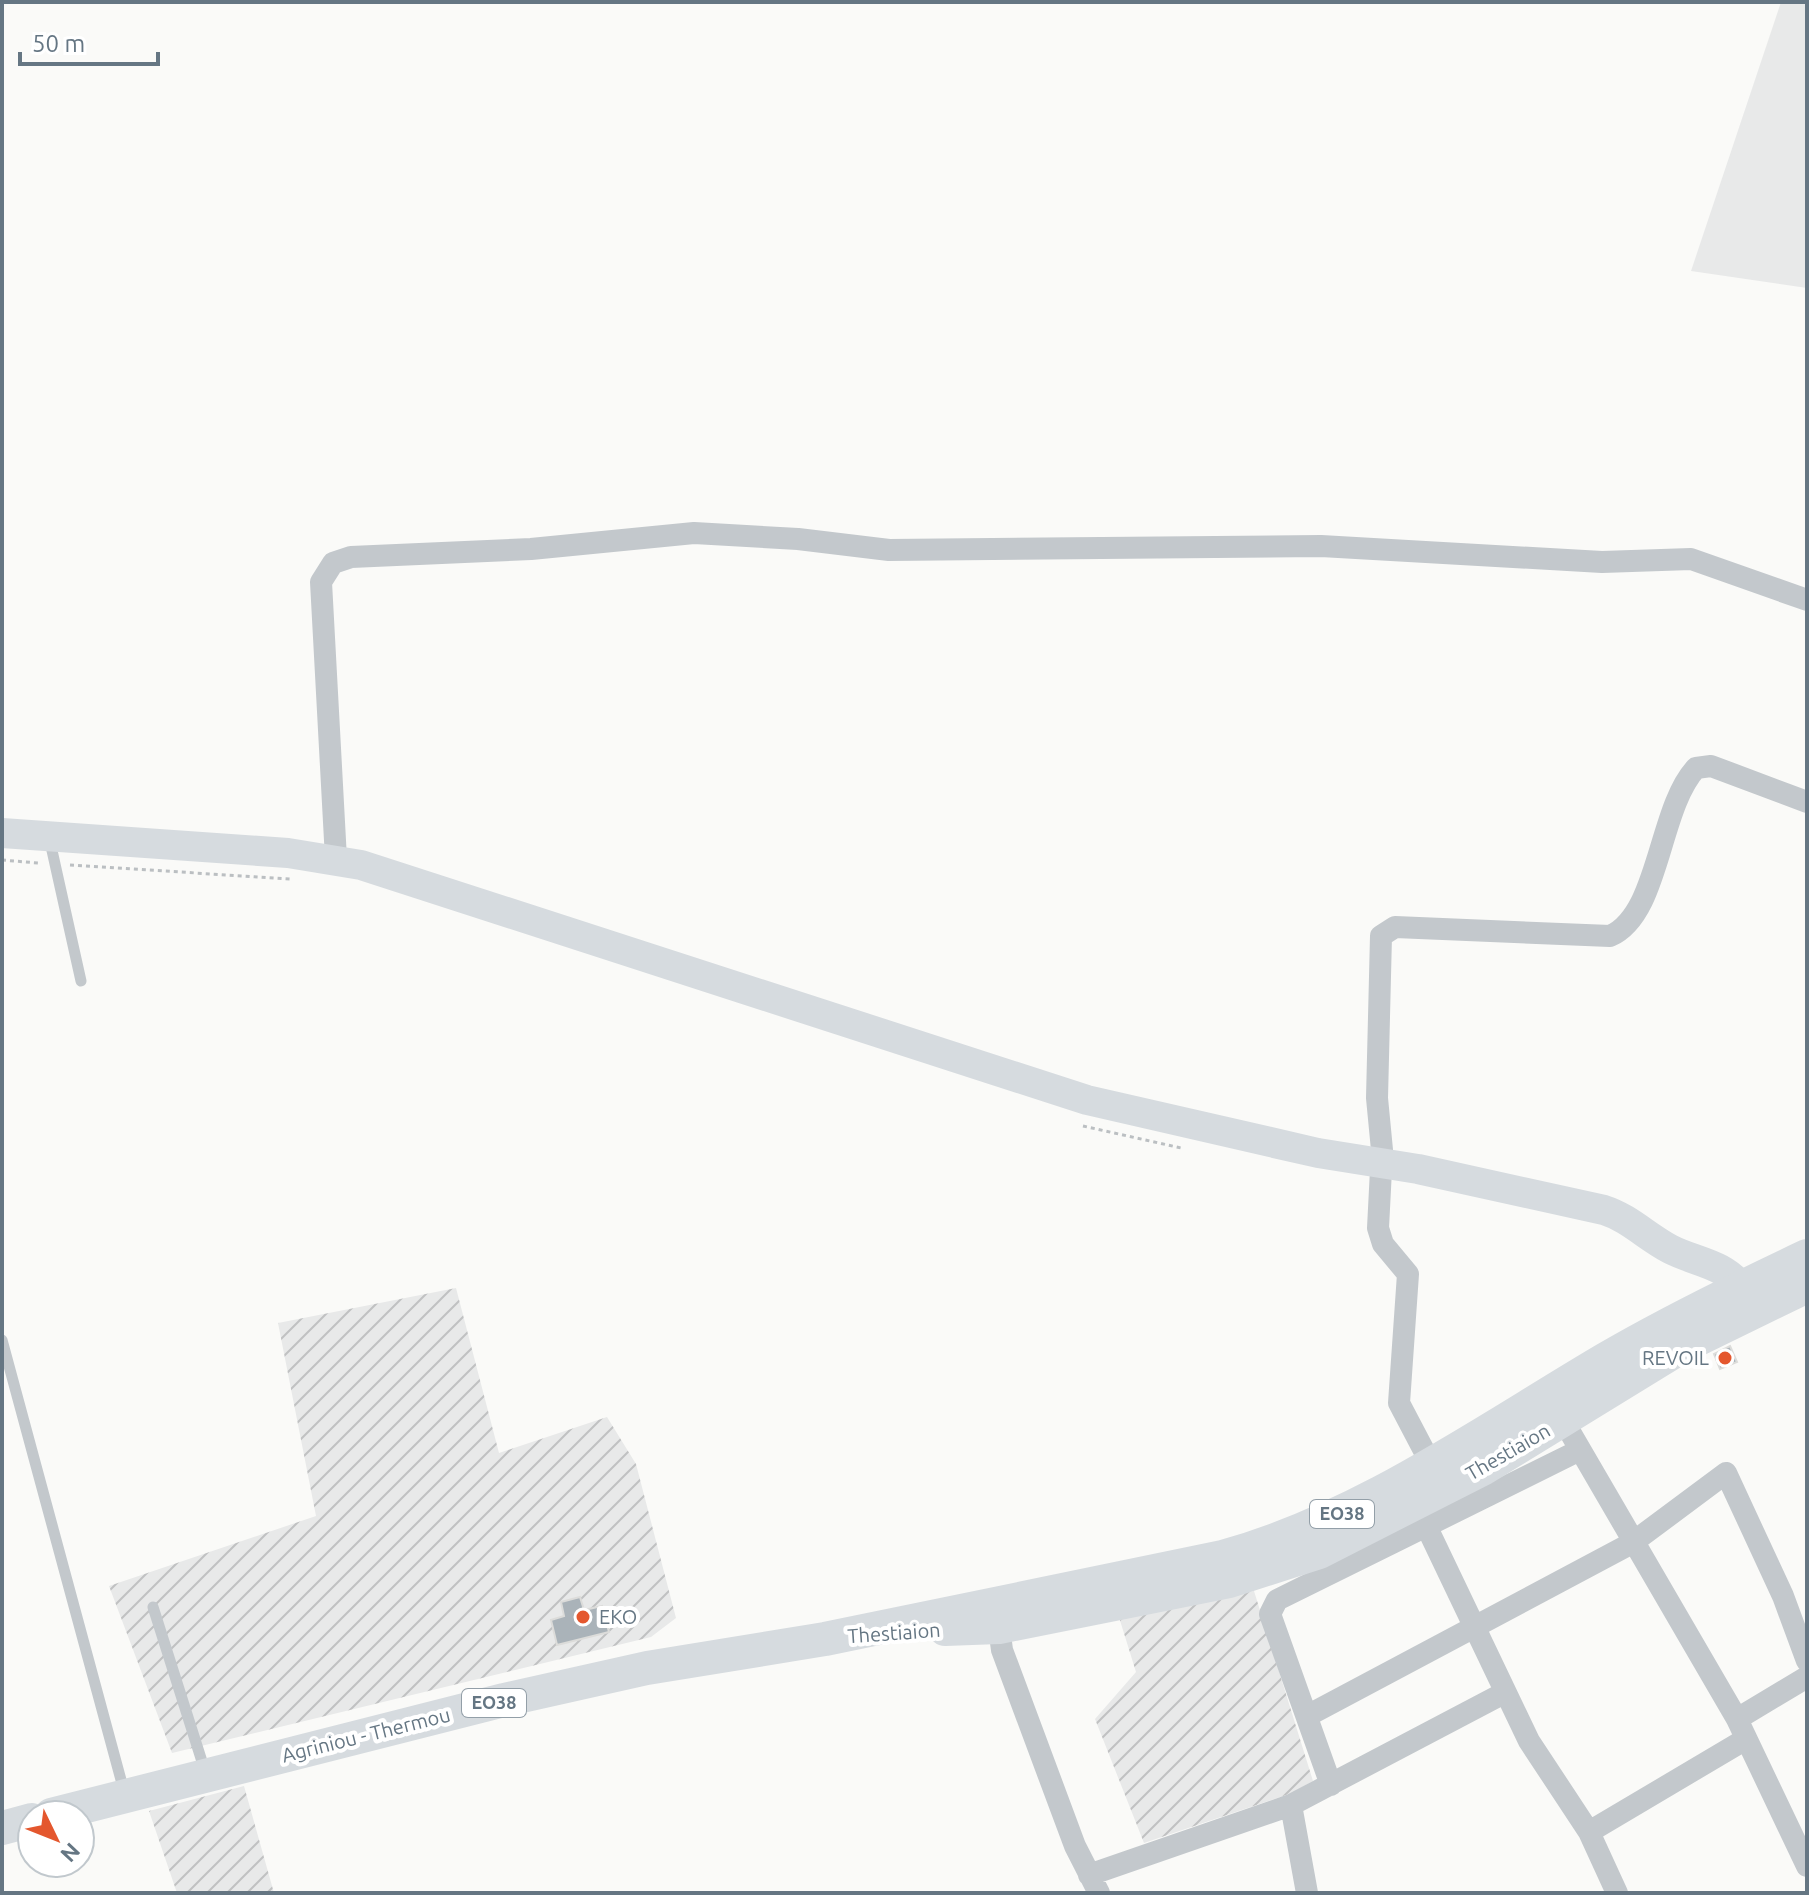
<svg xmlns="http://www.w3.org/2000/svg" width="1809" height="1895" viewBox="0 0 1809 1895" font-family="Ubuntu,sans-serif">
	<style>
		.built { fill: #e8e9e9 }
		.industrial { fill: url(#industrial-furrows) }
		.building { fill: #aab3b9; stroke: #dcdcda; stroke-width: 2 }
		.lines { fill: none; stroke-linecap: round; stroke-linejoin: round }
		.path { stroke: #bbbfc2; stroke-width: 3; stroke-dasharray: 4 4; stroke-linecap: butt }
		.lane { stroke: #c3c8cc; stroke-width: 11 }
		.street { stroke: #c3c8cc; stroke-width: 22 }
		.secondary { stroke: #d6dbdf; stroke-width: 30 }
		.primary { stroke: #d6dbdf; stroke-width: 34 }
		.poi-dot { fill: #e4572e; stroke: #fff; stroke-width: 3 }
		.labels { text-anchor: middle; stroke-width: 8; stroke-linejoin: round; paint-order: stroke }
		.shield { fill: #fff; stroke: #939fa8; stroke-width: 2 }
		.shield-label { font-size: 18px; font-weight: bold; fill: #657683 }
		.poi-label { font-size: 20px; fill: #657683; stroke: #fff; text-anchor: end }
		.street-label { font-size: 20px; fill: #657683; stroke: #fff }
	</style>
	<defs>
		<pattern id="industrial-furrows" width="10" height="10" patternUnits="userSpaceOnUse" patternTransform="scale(2)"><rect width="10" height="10" fill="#e8e9e9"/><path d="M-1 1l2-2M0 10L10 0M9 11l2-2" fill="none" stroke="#c0c1c2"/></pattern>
	</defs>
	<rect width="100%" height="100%" fill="#fafaf8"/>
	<path class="built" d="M1781,2H1807V288L1691,271Z"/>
	<path class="industrial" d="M456,1288L499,1453L607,1417L636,1464L676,1618L651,1637L172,1753L109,1586L316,1516L278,1323Z
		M1254,1591L1313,1781L1292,1793L1144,1843L1095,1719L1136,1672L1118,1614Z
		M244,1786L274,1893H177L149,1811Z"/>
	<path class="building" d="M1730,1346L1737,1362L1720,1369L1714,1354Z
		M580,1597L584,1610L602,1606L609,1632L557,1645L551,1620L564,1616L561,1602Z"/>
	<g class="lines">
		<path class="path" d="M2,860L38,863
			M70,865L290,879
			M1083,1126L1181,1148"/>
		<path class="lane" d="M49,837L81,981
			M2,1340L124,1791
			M153,1607L205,1771"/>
		<path class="street" d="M336,859L321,582L333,563L351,557L531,549L694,533L798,539L889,550L1321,546L1602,562L1691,559L1807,600
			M1556,1408L1737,1719L1807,1866
			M1431,1464L1399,1403L1408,1274L1383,1244L1378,1228L1382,1150L1377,1098L1381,936L1395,927L1610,936C1660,914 1658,809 1696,768L1711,766L1807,802
			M1421,1515L1529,1741L1589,1832L1617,1893
			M999,1627L1002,1650L1075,1846L1099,1893
			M1307,1716L1632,1543L1726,1473L1783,1596L1807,1661
			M1737,1719L1807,1677
			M1331,1785L1270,1614L1277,1600L1580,1450
			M1589,1832L1746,1739
			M1089,1875L1291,1805
			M1307,1893L1291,1805L1504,1693"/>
		<path class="secondary" d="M2,833L288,853L361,865L1087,1100L1318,1153L1418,1169L1604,1210C1629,1218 1647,1237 1670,1249C1695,1262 1723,1263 1741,1287"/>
		<path class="primary" d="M945,1629L999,1627L1229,1581L1319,1552L1484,1468L1678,1349L1807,1286
			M51,1815L504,1700L647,1668L825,1639L1223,1557C1363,1518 1482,1432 1606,1359C1671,1321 1739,1288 1807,1256
			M2,1828L32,1820"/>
	</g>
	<g class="poi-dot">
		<circle cx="1725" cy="1358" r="8"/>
		<circle cx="583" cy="1617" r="8"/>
	</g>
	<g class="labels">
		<g class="shield">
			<rect x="1310" y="1500" width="64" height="28" rx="6"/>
			<rect x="462" y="1689" width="64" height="28" rx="6"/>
		</g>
		<g class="shield-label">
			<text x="1342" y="1520">ΕΟ38</text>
			<text x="494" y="1709">ΕΟ38</text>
		</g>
		<g class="poi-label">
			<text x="1709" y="1365">REVOIL</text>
			<text x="599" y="1624" text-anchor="start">EKO</text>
		</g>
		<g class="street-label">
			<text transform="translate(1508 1452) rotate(-30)" y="7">Thestiaion</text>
			<text transform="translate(894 1633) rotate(-4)" y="7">Thestiaion</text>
			<text transform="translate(366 1735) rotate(-14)" y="7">Agriniou - Thermou</text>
		</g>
	</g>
	<rect width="1809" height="1895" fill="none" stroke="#657683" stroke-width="8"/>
	<g transform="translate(56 1839) rotate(133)"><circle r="38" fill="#ffffff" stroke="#c1c8cd" stroke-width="2"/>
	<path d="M0-6L14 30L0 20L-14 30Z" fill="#e4572e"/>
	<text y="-12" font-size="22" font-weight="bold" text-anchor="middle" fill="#657683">N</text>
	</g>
	<path d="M20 52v12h138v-12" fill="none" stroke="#657683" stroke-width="4"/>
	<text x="32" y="52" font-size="24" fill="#657683" stroke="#ffffff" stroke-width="6" paint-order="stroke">50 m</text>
</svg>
